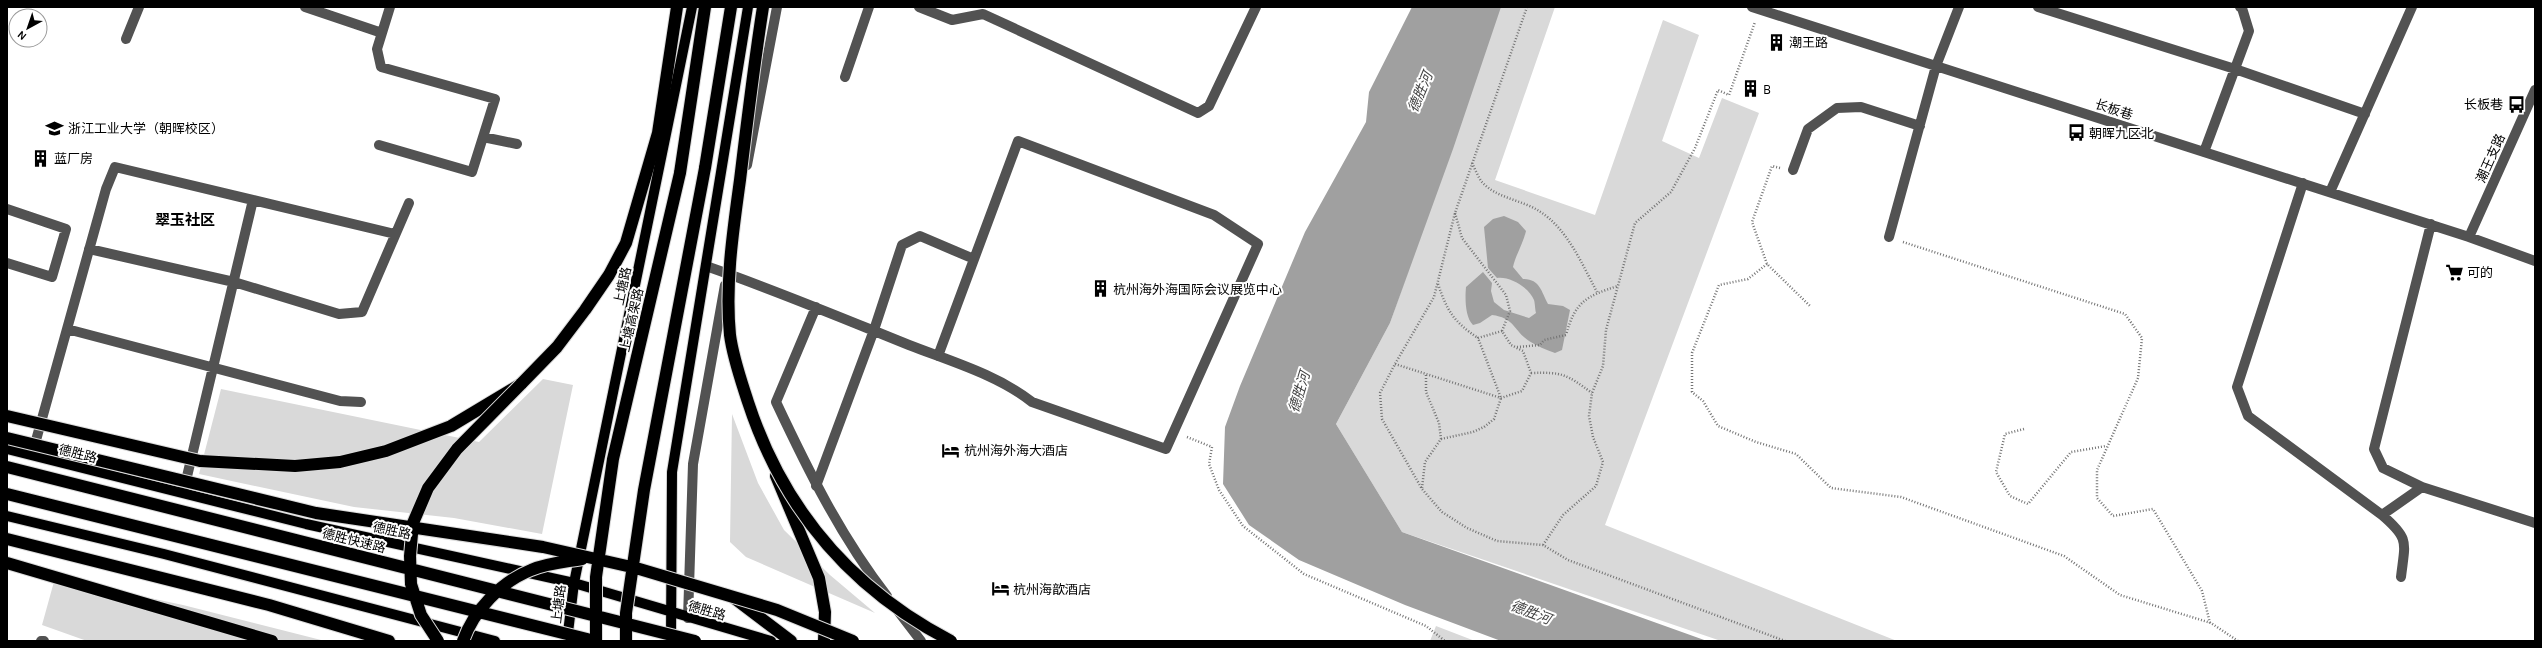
<svg xmlns="http://www.w3.org/2000/svg" width="2542" height="648" viewBox="0 0 2542 648" font-family="Karla,'Noto Sans SC',sans-serif">
	<style>
		.green { fill: #d9d9d9 }
		.water { fill: #a0a0a0 }
		.lines { fill: none; stroke-linecap: round; stroke-linejoin: round }
		.major-casing { stroke: #dbdbdb; stroke-width: 12 }
		.highway-casing { stroke: #dbdbdb; stroke-width: 14 }
		.path { stroke: #747474; stroke-width: 2.5; stroke-dasharray: 1 2; stroke-linecap: butt }
		.minor { stroke: #525252; stroke-width: 10 }
		.major { stroke: #000; stroke-width: 10 }
		.highway { stroke: #000; stroke-width: 12 }
		.highway-bridge-casing { stroke: #dbdbdb; stroke-width: 14; stroke-linecap: butt }
		.highway-bridge { stroke: #000; stroke-width: 12 }
		.labels { text-anchor: middle; stroke-width: 4; stroke-linejoin: round; paint-order: stroke }
		.poi-label { font-size: 13px; fill: #000; stroke: #fff; text-anchor: start }
		.street-label { font-size: 13px; fill: #000; stroke: #fff }
		.water-label { font-size: 14px; font-style: italic; fill: #414141; stroke: #fff }
		.quarter-label { font-size: 15px; font-weight: bold; fill: #000; stroke: #fff }
	</style>
	<rect width="100%" height="100%" fill="#fff"/>
	<path class="green" d="M1500,7H1555L1495,180L1595,215L1663,20L1699,35L1662,141L1699,158L1722,98L1759,113L1605,525L1897,641H1721L1402,532L1336,424L1390,323Z
		M543,379L573,385L542,534L454,518L354,507L199,474L221,389L479,442Z
		M732,414L758,483L784,530L830,575L875,613L746,557L730,542Z
		M55,578L183,605L325,641H87L42,625Z
		M1436,626L1475,641H1430Z"/>
	<path class="water" d="M1412,7H1501L1453,149L1390,323L1336,424L1402,532L1707,641H1501L1405,605L1299,560L1249,525L1223,484L1225,427L1240,386L1305,232L1366,122L1369,92Z
		M1504,216L1518,222L1526,231C1523,244 1516,254 1513,267L1523,279C1540,279 1541,291 1548,304L1563,306L1570,310L1562,350L1555,353C1546,350 1537,346 1529,341C1513,330 1515,318 1492,315L1480,323L1473,325C1465,317 1465,298 1466,287L1483,272L1492,283L1491,291L1494,302L1504,310L1529,318L1536,313C1535,309 1535,303 1534,300C1529,287 1509,276 1497,278L1488,268L1484,227L1493,219Z"/>
	<g class="lines">
		<defs>
			<path id="major" d="M7,449L306,524L574,583L771,641
				M7,516L164,554L495,641
				M567,641L574,583L692,7
				M671,641L672,472L748,7"/>
			<path id="highway" d="M705,168L731,7
				M680,173L705,7
				M200,461L295,466L340,462L386,451L451,426L521,384L557,347L585,310L609,275L626,243L658,133L677,7
				M776,476L819,578L825,612L824,641
				M7,539L269,605L389,641
				M7,563L272,641
				M734,598L791,641"/>
		</defs>
		<use href="#major" class="major-casing"/>
		<use href="#highway" class="highway-casing"/>
		<path class="path" d="M1527,7L1455,213L1434,297L1395,364L1380,393L1382,419L1422,489L1442,512L1467,528L1497,541L1543,545L1568,560L1785,641
			M1472,163C1475,169 1478,177 1482,182C1496,198 1522,200 1539,211C1567,228 1582,264 1597,292
			M1780,168L1772,166L1752,222L1767,264L1810,306
			M1455,213L1462,238L1506,295L1510,311L1502,331
			M1903,242L2125,314L2142,338L2138,378L2097,470V498L2113,516L2153,509L2202,591L2210,623
			M1767,264L1748,279L1719,285L1692,353V392L1703,401L1718,426L1756,442L1796,454L1831,488L1901,497L2064,556L2120,595L2211,623L2238,641
			M1438,284C1447,311 1454,322 1478,338
			M1517,347L1540,345L1544,340L1566,335C1575,302 1586,296 1618,286
			M1395,364L1501,398L1522,391L1531,373
			M1531,373C1563,372 1566,374 1592,393
			M2024,429L2005,434L1996,472L2010,496L2028,504L2071,452L2106,446
			M1187,437L1212,447L1209,464L1219,490L1243,526L1304,574L1426,626L1445,641
			M1441,439L1473,432L1484,427L1494,419L1501,398L1478,338L1502,331L1511,345L1523,351L1531,373
			M1422,488L1425,462L1441,439L1439,423L1426,392V375
			M1543,545L1563,515L1596,486L1603,462L1593,437L1589,416L1592,393L1603,366L1606,330L1635,223L1671,192L1695,148L1718,90L1729,95L1755,22"/>
		<path class="minor" d="M305,7L382,33
			M919,7L952,20L983,14L1198,113L1209,106L1256,7
			M1752,7L2469,237L2535,261
			M2038,7L2235,69L2365,114
			M126,39L139,7
			M845,77L869,7
			M483,137L517,144
			M379,145L472,172L495,99L381,67L377,49L390,7
			M2204,152L2249,31L2242,8L2240,7
			M747,165L777,7
			M1793,170L1808,129L1837,108L1861,107L1920,126
			M2303,183L2237,387L2248,416L2382,515C2410,539 2405,542 2401,577
			M2330,192L2412,7
			M7,209L66,229L52,277L7,263
			M1889,237L1936,66L1959,7
			M2469,237L2535,90
			M89,249L234,282L339,314L362,312L409,203
			M706,266C775,290 842,318 909,345C950,361 998,375 1032,402L1166,449L1258,244L1214,215L1018,141L938,356
			M816,307L776,402C808,470 841,537 887,596
			M67,329L340,401L361,402
			M33,451L106,189L115,167L395,234
			M816,486L874,330L902,245L920,236L974,259
			M2422,487L2383,468L2374,449L2431,224
			M184,489L253,200
			M2382,515L2422,487L2535,523
			M898,611L921,641
			M688,618L693,464L725,285
			M41,641H44"/>
		<use href="#major" class="major"/>
		<use href="#highway" class="highway"/>
		<defs>
			<path id="highway-bridge" d="M763,7C754,64 747,122 740,180C733,231 725,284 730,335C733,358 741,380 748,402C783,509 851,589 951,641
				M7,416L200,461
				M7,438L316,513L543,547L636,568L777,610L853,641
				M7,467L695,641
				M7,494L595,641
				M438,641L421,615L411,584L410,556L413,523L428,488L457,449L521,384
				M463,641C474,610 501,582 531,570C547,563 565,562 582,559
				M596,641V577L613,459L680,173
				M626,641V613L644,490L705,168"/>
		</defs>
		<use href="#highway-bridge" class="highway-bridge-casing"/>
		<use href="#highway-bridge" class="highway-bridge"/>
	</g>
	<defs>
		<symbol id="building-bare" viewBox="-9 -9 18 18"><path d="M-4-6H4V6H1V3H-1V6H-4ZM-2.5-4.3h1.7v1.8h-1.7ZM.8-4.3h1.7v1.8H.8ZM-2.5-1h1.7V.8h-1.7ZM.8-1h1.7V.8H.8Z" fill="#000" stroke="#fff" stroke-width="2.5" paint-order="stroke"/></symbol>
		<symbol id="bus-bare" viewBox="-9 -9 18 18"><path d="M-5-6H5V4H4V6H2V4H-2V6H-4V4H-5ZM-3.5-4V0h7V-4ZM-3.5 1.2v1.5H-2V1.2ZM2 1.2v1.5H3.5V1.2Z" fill="#000" stroke="#fff" stroke-width="2.5" paint-order="stroke"/></symbol>
		<symbol id="university-bare" viewBox="-9 -9 18 18"><path d="M0-5L7-2L0 1L-7-2ZM-4 1L0 2.5L4 1V4Q0 6-4 4Z" fill="#000" stroke="#fff" stroke-width="2.5" paint-order="stroke"/></symbol>
		<symbol id="supermarket-bare" viewBox="-9 -9 18 18"><path d="M-6-5.5h2.5l.6 2H6L4.5 2H-2.5L-4.4-4H-6ZM-1.5 3.2a1.3 1.3 0 1 0 .1 0ZM3 3.2a1.3 1.3 0 1 0 .1 0Z" fill="#000" stroke="#fff" stroke-width="2.5" paint-order="stroke"/></symbol>
		<symbol id="hotel-bare" viewBox="-9 -9 18 18"><path d="M-6-4.5h1.5V1H6V5H4.5V3h-9V5H-6ZM-4 0a1.8 1.8 0 1 1 3.6 0ZM.5 0V-2.5h3Q6-2.5 6 0Z" fill="#000" stroke="#fff" stroke-width="2.5" paint-order="stroke"/></symbol>
	</defs>
	<g fill-rule="evenodd">
		<use href="#building-bare" x="1764" y="30" width="25" height="25"/>
		<use href="#building-bare" x="1738" y="76" width="25" height="25"/>
		<use href="#bus-bare" x="2504" y="92" width="25" height="25"/>
		<use href="#university-bare" x="42" y="116" width="25" height="25"/>
		<use href="#bus-bare" x="2064" y="120" width="25" height="25"/>
		<use href="#building-bare" x="28" y="146" width="25" height="25"/>
		<use href="#supermarket-bare" x="2442" y="260" width="25" height="25"/>
		<use href="#building-bare" x="1088" y="276" width="25" height="25"/>
		<use href="#hotel-bare" x="938" y="438" width="25" height="25"/>
		<use href="#hotel-bare" x="988" y="576" width="25" height="25"/>
	</g>
	<g class="labels">
		<g class="poi-label">
			<text x="1789" y="47">潮王路</text>
			<text x="1763" y="94">B</text>
			<text x="2503" y="109" text-anchor="end">长板巷</text>
			<text x="68" y="133">浙江工业大学（朝晖校区）</text>
			<text x="2089" y="138">朝晖九区北</text>
			<text x="54" y="163">蓝厂房</text>
			<text x="2467" y="277">可的</text>
			<text x="1113" y="294">杭州海外海国际会议展览中心</text>
			<text x="964" y="455">杭州海外海大酒店</text>
			<text x="1013" y="594">杭州海歆酒店</text>
		</g>
		<g class="street-label">
			<text transform="translate(2114 109) rotate(18)" y="5">长板巷</text>
			<text transform="translate(2490 158) rotate(-66)" y="5">潮王支路</text>
			<text transform="translate(622 286) rotate(-78)" y="5">上塘路</text>
			<text transform="translate(631 320) rotate(-77)" y="5">上塘高架路</text>
			<text transform="translate(78 453) rotate(14)" y="5">德胜路</text>
			<text transform="translate(392 530) rotate(12)" y="5">德胜路</text>
			<text transform="translate(354 540) rotate(14)" y="5">德胜快速路</text>
			<text transform="translate(558 604) rotate(-83)" y="5">上塘路</text>
			<text transform="translate(707 610) rotate(16)" y="5">德胜路</text>
		</g>
		<g class="water-label">
			<text transform="translate(1420 92) rotate(-67)" y="5">德胜河</text>
			<text transform="translate(1299 392) rotate(-73)" y="5">德胜河</text>
			<text transform="translate(1531 612) rotate(21)" y="5">德胜河</text>
		</g>
		<g class="quarter-label">
			<text x="185" y="225">翠玉社区</text>
		</g>
	</g>
	<rect width="2542" height="648" fill="none" stroke="#000000" stroke-width="16"/>
	<g transform="translate(28 28) rotate(220)"><circle r="19" fill="#ffffff" stroke="#999999"/>
	<path d="M0-3L7 15L0 10L-7 15Z" fill="#000000"/>
	<text y="-6" font-size="11" font-weight="bold" text-anchor="middle" fill="#000000">N</text>
	</g>
</svg>
